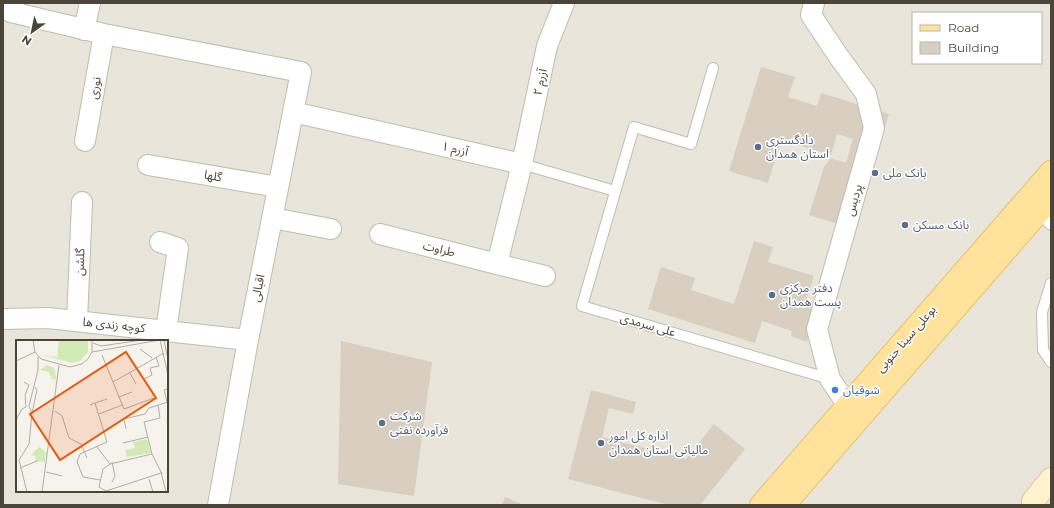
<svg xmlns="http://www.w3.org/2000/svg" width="1054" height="508" viewBox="0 0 1054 508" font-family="Montserrat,'Noto Sans Arabic',sans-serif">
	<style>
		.residential { fill: #eae5da; fill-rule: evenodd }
		.building { fill: #d8cfc1 }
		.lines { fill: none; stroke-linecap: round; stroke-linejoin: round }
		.lane-casing { stroke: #c2bbae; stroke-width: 12 }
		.street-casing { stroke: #c2bbae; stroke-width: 22 }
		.secondary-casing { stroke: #d6c79b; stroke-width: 24 }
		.primary-casing { stroke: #e6c16a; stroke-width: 24 }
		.lane { stroke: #fff; stroke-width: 10 }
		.street { stroke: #fff; stroke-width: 20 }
		.secondary { stroke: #fff3cd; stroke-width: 22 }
		.primary { stroke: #ffe39c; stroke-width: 22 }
		.service-dot { fill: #5c6f8a; stroke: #fff; stroke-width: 1.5 }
		.shop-dot { fill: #3f7fe0; stroke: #fff; stroke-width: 1.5 }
		.labels { text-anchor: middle; stroke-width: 3; stroke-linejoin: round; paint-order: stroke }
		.street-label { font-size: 12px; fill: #4b4439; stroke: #fff }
		.service-label { font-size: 12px; fill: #4e5e75; stroke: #fff; text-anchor: start }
		.shop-label { font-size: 12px; fill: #366cbe; stroke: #fff; text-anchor: start }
		.inset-road { fill: none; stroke: #b2ada4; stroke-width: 1 }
		.view { fill: #e8590c; fill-opacity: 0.15; stroke: #e8590c; stroke-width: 2 }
		.inset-edge { fill: none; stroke: #4b4439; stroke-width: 2 }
	</style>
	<rect width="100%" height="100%" fill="#f6f3ec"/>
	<path class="residential" d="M3,3H1051V505H3ZM913,13H1041V63H913ZM17,341H167V491H17Z"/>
	<path class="building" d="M761,67L795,77L788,97L817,106L821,93L889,114L854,229L809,215L824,167L831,158L846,163L853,139L837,134L831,155L781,140L768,183L729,171Z
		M754,241L773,247L768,262L814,276L806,300L819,304L807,342L791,336L792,331L762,321L755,343L648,309L661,267L695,278L691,290L734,304Z
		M341,341L432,362L414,496L338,484Z
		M591,390L636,402L633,414L609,408L602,437L686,459L714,424L745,449L700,505H669L568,479Z
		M505,497L524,505H502Z"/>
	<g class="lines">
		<defs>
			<path id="lane" d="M713,68L691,144L634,127L582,306L830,379
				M522,164L615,191
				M1038,212L1051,225
				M1051,283L1042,312L1043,350L1051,362"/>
			<path id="street" d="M14,3L11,12L104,34L301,72L248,340L218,505
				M814,3L811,15L839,57L866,94L874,128L817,329L830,379L848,406
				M84,30L90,3
				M293,112L522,164
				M85,141L104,34
				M148,165L278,187
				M272,218L331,229
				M380,234L497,264
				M160,242L178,248L166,331
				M545,276L497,264L522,164L547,46L564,3
				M3,319L48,318L248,340
				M77,321L82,202"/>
			<path id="secondary" d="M1033,505V501L1051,479"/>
			<path id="primary" d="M761,505L1051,172
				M784,505L1051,198"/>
		</defs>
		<use href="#lane" class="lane-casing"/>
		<use href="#street" class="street-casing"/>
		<use href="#secondary" class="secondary-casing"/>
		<use href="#primary" class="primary-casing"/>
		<use href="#lane" class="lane"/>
		<use href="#street" class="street"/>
		<use href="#secondary" class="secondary"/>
		<use href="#primary" class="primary"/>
	</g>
	<g class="service-dot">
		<circle cx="758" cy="147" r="4"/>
		<circle cx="875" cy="173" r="4"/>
		<circle cx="905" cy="225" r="4"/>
		<circle cx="772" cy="295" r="4"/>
		<circle cx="382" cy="423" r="4"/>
		<circle cx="601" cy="443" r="4"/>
	</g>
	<circle class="shop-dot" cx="835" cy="390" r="4"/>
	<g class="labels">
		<g class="street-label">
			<text transform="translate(540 82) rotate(-78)" y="4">آزرم ۲</text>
			<text transform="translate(95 88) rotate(-80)" y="4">نوری</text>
			<text transform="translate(455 149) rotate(13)" y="4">آزرم ۱</text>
			<text transform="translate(213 176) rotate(10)" y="4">گلها</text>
			<text transform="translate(854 200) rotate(-74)" y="4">پردیس</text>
			<text transform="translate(439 249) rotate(14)" y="4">طراوت</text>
			<text transform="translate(80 262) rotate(-88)" y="4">گلشن</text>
			<text transform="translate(258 288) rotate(-79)" y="4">اقبالی</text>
			<text transform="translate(114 325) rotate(6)" y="4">کوچه زندی ها</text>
			<text transform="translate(648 325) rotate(16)" y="4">علی سرمدی</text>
			<text transform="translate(906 339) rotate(-49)" y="4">بوعلی سینا جنوبی</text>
		</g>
		<g class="service-label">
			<text x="766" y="144">دادگستری<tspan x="766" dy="14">استان همدان</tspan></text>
			<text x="883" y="177">بانک ملی</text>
			<text x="913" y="229">بانک مسکن</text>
			<text x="780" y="292">دفتر مرکزی<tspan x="780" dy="14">پست همدان</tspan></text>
			<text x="390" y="420">شرکت<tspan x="390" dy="14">فرآورده نفتی</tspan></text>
			<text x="609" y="440">اداره کل امور<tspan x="609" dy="14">مالیاتی استان همدان</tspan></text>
		</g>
		<g class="shop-label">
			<text x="843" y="394">شوقیان</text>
		</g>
	</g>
	<g transform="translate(16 340)">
		<rect width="152" height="152" fill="#f6f3ec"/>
		<path d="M43,0H72V12L64,21L56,23L27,15L41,17ZM31,25L38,28L41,40L36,39L33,32L24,30ZM131,99L135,113L111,117L109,110L119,108L117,102ZM23,107L30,112L29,122L19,121L20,116L15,115Z" fill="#d2eab5"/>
		<path class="inset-road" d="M17,0L19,12L25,19L54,27L66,24L72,19L76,12V0M144,0L152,35M148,0L152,20M77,3L85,6L126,0M124,9L136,18M76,12L144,0M86,15L108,69L138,58L139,60M0,21L19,12M114,33L120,44M128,39L136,35L134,28L143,26L140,17M8,42L13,45L9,55L10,67M97,42L148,13M103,57L116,52M151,62L148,50L152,49M79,63L91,59M74,65L79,63L91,102L64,114L61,122L67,137L84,140M142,65L144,78L128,82L136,114L145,132M39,71L46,76L53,98L65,104L71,118M16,73L21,50L19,47M83,74L106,65M0,80L6,69L10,67M0,80V95M110,89L108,79L129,74L133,68L152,62M107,103L132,97M81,107L94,124M4,128L21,121M30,132L46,136M146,134L145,132L150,152M133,139L137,152M96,142L99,136L96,122M83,147L87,129L94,124L136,114M83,147L90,151L145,133M11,152L3,120L13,104L16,73L13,66L22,30V17M26,152L43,25"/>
		<path class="view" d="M110,12L140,58L44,120L14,74Z"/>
		<rect width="152" height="152" class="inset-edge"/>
	</g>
	<rect width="1054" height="508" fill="none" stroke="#4b4439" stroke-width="8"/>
	<rect x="912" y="12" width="130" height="52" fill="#ffffff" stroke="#b7b4b0"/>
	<rect x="920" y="25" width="20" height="6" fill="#ffe39c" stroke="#b7b4b0"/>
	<text x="948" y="32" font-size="12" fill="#4b4439">Road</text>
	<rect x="920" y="42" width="20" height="12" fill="#d8cfc1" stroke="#b7b4b0"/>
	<text x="948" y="52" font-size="12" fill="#4b4439">Building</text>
	<g transform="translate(32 32) rotate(213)" stroke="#ffffff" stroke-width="3" paint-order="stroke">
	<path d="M0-3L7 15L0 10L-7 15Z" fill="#4b4439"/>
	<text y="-6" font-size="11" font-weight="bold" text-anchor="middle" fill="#4b4439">N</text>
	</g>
</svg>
